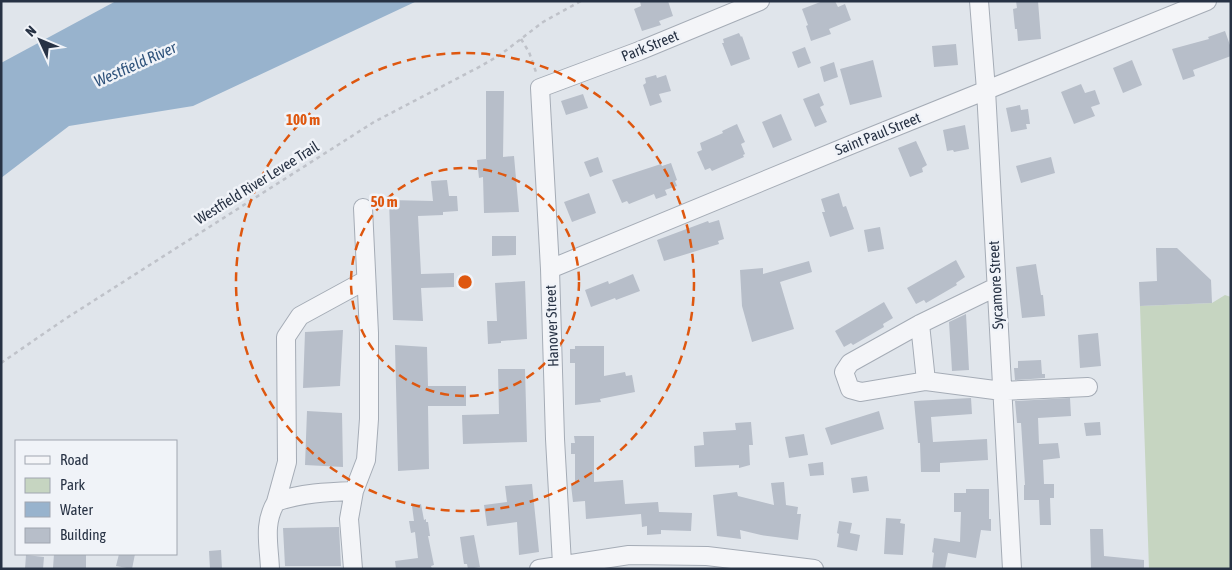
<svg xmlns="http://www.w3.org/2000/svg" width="1232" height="570" viewBox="0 0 1232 570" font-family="'Asap Condensed',sans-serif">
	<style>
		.green { fill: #c6d5c1 }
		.water { fill: #98b3cd }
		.building { fill: #b7bec9 }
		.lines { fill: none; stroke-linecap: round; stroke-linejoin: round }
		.minor-casing { stroke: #a5acb6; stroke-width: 20 }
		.path { stroke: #bfc2c9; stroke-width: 2.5; stroke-dasharray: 4 4; stroke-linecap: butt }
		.minor { stroke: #f4f5f8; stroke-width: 18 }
		.ring { fill: none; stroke: #de570f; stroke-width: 2.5; stroke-dasharray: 9 6 }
		.labels { text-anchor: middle; stroke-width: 5; stroke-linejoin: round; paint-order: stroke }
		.street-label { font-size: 15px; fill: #273244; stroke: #f0f3f8 }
		.water-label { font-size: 16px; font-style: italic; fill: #2e527b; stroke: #f0f3f8 }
		.centre { fill: #de570f; stroke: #f0f3f8; stroke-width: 2.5 }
		.ring-label { font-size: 15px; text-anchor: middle; font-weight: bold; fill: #de570f; stroke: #f0f3f8; stroke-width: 5; stroke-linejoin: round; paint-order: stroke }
	</style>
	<rect width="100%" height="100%" fill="#e0e5eb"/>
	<path class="green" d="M1225,295L1231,297V569H1149L1140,306L1212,303Z"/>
	<path class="water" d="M116,1H417L193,106L69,126L1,178V63Z"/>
	<path class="building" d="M640,1H668L673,16L659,21L661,25L642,31L634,9L641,6Z
		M823,1H835L838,7L845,4L851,20L829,29L831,34L811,41L806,26L808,25L802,9Z
		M1016,1H1038L1041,39L1018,41L1017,29H1015L1013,9L1017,8Z
		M1225,31L1231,48V56L1193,70L1195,76L1183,80L1172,49L1209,39L1208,37Z
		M739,33L741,37L742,36L750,59L731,66L722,43H724L723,39Z
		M956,44L958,65L934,67L932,46Z
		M805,47L811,63L798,68L792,52Z
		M873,60L882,97L850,105L840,69Z
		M1132,60L1142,85L1123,93L1113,68Z
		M834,62L838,77L824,82L820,67Z
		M656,75L657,78L666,75L671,91L659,94L662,102L650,106L643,85L646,83L645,78Z
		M1081,84L1085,93L1095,90L1100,104L1091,107L1095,116L1074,124L1061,92Z
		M486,91H504L503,157L514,156L519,212L484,213L483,177L479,178L477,160L486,159Z
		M819,93L824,105L820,107L827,122L815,127L803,99Z
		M583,94L588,108L566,115L561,101Z
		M1020,105L1021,110L1028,109L1030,124H1026L1027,129L1011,132L1006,108Z
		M781,114L792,140L773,148L762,122Z
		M737,124L745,142L741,144L745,154L743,155L744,157L712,171L710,168L705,170L697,152L702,150L700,143L723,133L722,131Z
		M965,125L969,149L954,152L953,150L947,151L943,130Z
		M916,141L927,165L922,168L923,172L910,177L898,148Z
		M598,157L603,172L590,177L584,162Z
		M1051,157L1055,173L1021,183L1016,166Z
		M671,163L677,180L675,181L677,186L665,190L667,195L656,199L654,194L629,204L627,201L622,203L612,180L661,164L662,166Z
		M447,180L449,196H457L458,211L443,212V215L418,216L421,274L454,273V287L421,288L423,321L393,320L389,200L433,201L431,181Z
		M589,193L596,213L572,222L564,202Z
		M839,193L843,207L846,206L854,229L830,237L822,212H825L821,199Z
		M719,220L724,239L718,241L719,244L664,261L657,240L708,221L709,223Z
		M880,227L884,249L868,252L864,230Z
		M492,236H516V255L492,256Z
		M1156,248H1177L1211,280L1212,303L1140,306L1139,282L1157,281Z
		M956,260L965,277L956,283L957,285L926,303L924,300L916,304L907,288Z
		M809,261L812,272L780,282L794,329L752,342L742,306L740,270L763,268V274Z
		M1036,264L1041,295H1043L1045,316L1022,318L1016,267Z
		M633,274L640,291L616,300L615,298L591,307L585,290L608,281L609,284Z
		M525,281L527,339L501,341V343L488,344L487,321H497L495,283Z
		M884,302L893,318L883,324L884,327L853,345L851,343L844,347L835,331Z
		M966,314L969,370L952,371L949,322Z
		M343,330L340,386L303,388L305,332Z
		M1098,333L1101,366L1080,368L1078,335Z
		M395,345L427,347L428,386H466V406H428L429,469L398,471Z
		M575,346H604V376L625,372L626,376L632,375L635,392L600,399L601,402L575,405V363H570V349H575Z
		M1041,360L1042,374H1045V378L1015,380L1014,368H1018V361Z
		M498,369H525L527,442L463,444L462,415L499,414Z
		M971,398L972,414L931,417L933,442L987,439L988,460L940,463V472H921L920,443H918L914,401Z
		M1070,398L1071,416L1038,418L1039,444L1058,443L1060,458L1043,460L1044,484H1054V498H1050L1051,525H1040L1039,500H1024V485H1025L1021,423H1017L1015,401Z
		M307,411L342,413L343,467L305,465Z
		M879,411L884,429L831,445L825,428Z
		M751,422L753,445H749L750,465L739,468V465L695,467L694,446L704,445L703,432L736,430L735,423Z
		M1100,422L1101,435L1086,436L1084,423Z
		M804,434L808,455L789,458L785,437Z
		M574,436H594V482L623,480L625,504L658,502L659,512L692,513L691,531L661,530V534L647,535V526L642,527L641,514L586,519L585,501L573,502L571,485L575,484V454H571V443H575Z
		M823,462L824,475L810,476L808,464Z
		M867,476L869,491L853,493L851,478Z
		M784,482L786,505L798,507L797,514H801L798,540L761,535L740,530L741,539L717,536L713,495L737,492L738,496L774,505L771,483Z
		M532,484L539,552L519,555L517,522L487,526L484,505L507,502L505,486Z
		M966,489H989V519H991V531L981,530L976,558L948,553L945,569H932L934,553L932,552L934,538L960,542L961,512H954V493H966Z
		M421,504L424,520L426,519V522H428L430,536H428L434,565L431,566L432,569H396L395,561L418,558L415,532L411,533L409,521H414L412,506Z
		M886,518L901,519L900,523L905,524L903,555L884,554Z
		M839,521L852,523L850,533L860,535L857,551L837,547L839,534L837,533Z
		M339,527L341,566H285L283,528Z
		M1090,529H1103L1104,556L1144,560V569H1091Z
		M474,535L480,567L468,569L467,564H464L460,537Z
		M221,550L222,569H210L209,551Z
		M54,554H86V569L53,568Z
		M119,554H135L132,569L116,566Z
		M26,555L44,557L43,569H25Z"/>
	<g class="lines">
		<defs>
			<path id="minor" d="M979,1L986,90L1012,569
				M550,269L853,144L1207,1
				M996,287L920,324L850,363L844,372L850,389L861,392L926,381L1002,391L1088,387
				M920,324L926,381
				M354,491L366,460L369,419V333L363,208
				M276,502L287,462L286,337L300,316L366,280
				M562,564L555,439L550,269L540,88L639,51L760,1
				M270,569C269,544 263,524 276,502C301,493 327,492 354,491L349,519L353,569
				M539,569L629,555L707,556L814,569"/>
		</defs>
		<use href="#minor" class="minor-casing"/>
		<path class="path" d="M521,39L529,52L536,72
			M1,363L65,319L374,122L481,66L500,55L543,22L581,1"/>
		<use href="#minor" class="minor"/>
	</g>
	<g class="ring">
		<circle cx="465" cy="282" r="114"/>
		<circle cx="465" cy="282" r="229"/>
	</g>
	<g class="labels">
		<g class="street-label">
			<text transform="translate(650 46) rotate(-22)" y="5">Park Street</text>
			<text transform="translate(878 134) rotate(-22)" y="5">Saint Paul Street</text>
			<text transform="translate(257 183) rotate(-32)" y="5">Westfield River Levee Trail</text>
			<text transform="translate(996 285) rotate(-93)" y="5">Sycamore Street</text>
			<text transform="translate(552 326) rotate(-92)" y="5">Hanover Street</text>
		</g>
		<g class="water-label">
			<text transform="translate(135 64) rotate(-24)" y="6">Westfield River</text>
		</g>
	</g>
	<circle cx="465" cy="282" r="8" class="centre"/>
	<g class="ring-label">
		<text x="303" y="125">100 m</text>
		<text x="384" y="207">50 m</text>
	</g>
	<rect width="1232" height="570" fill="none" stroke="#273244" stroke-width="5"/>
	<rect x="15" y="440" width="162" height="115" fill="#f0f3f8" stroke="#a0a6b0"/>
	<rect x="25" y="456" width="25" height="8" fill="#f4f5f8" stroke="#a0a6b0"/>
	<text x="60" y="465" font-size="15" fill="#273244">Road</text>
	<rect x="25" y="478" width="25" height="15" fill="#c6d5c1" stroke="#a0a6b0"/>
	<text x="60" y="490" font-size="15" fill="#273244">Park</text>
	<rect x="25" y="502" width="25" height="15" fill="#98b3cd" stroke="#a0a6b0"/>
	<text x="60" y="515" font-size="15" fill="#273244">Water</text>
	<rect x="25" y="528" width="25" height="15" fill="#b7bec9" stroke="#a0a6b0"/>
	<text x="60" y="540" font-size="15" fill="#273244">Building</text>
	<g transform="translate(40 40) rotate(314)" stroke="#f0f3f8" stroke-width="4" paint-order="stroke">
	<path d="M0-4L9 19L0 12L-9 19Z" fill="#273244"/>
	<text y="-8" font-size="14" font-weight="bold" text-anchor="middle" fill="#273244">N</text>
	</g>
</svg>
